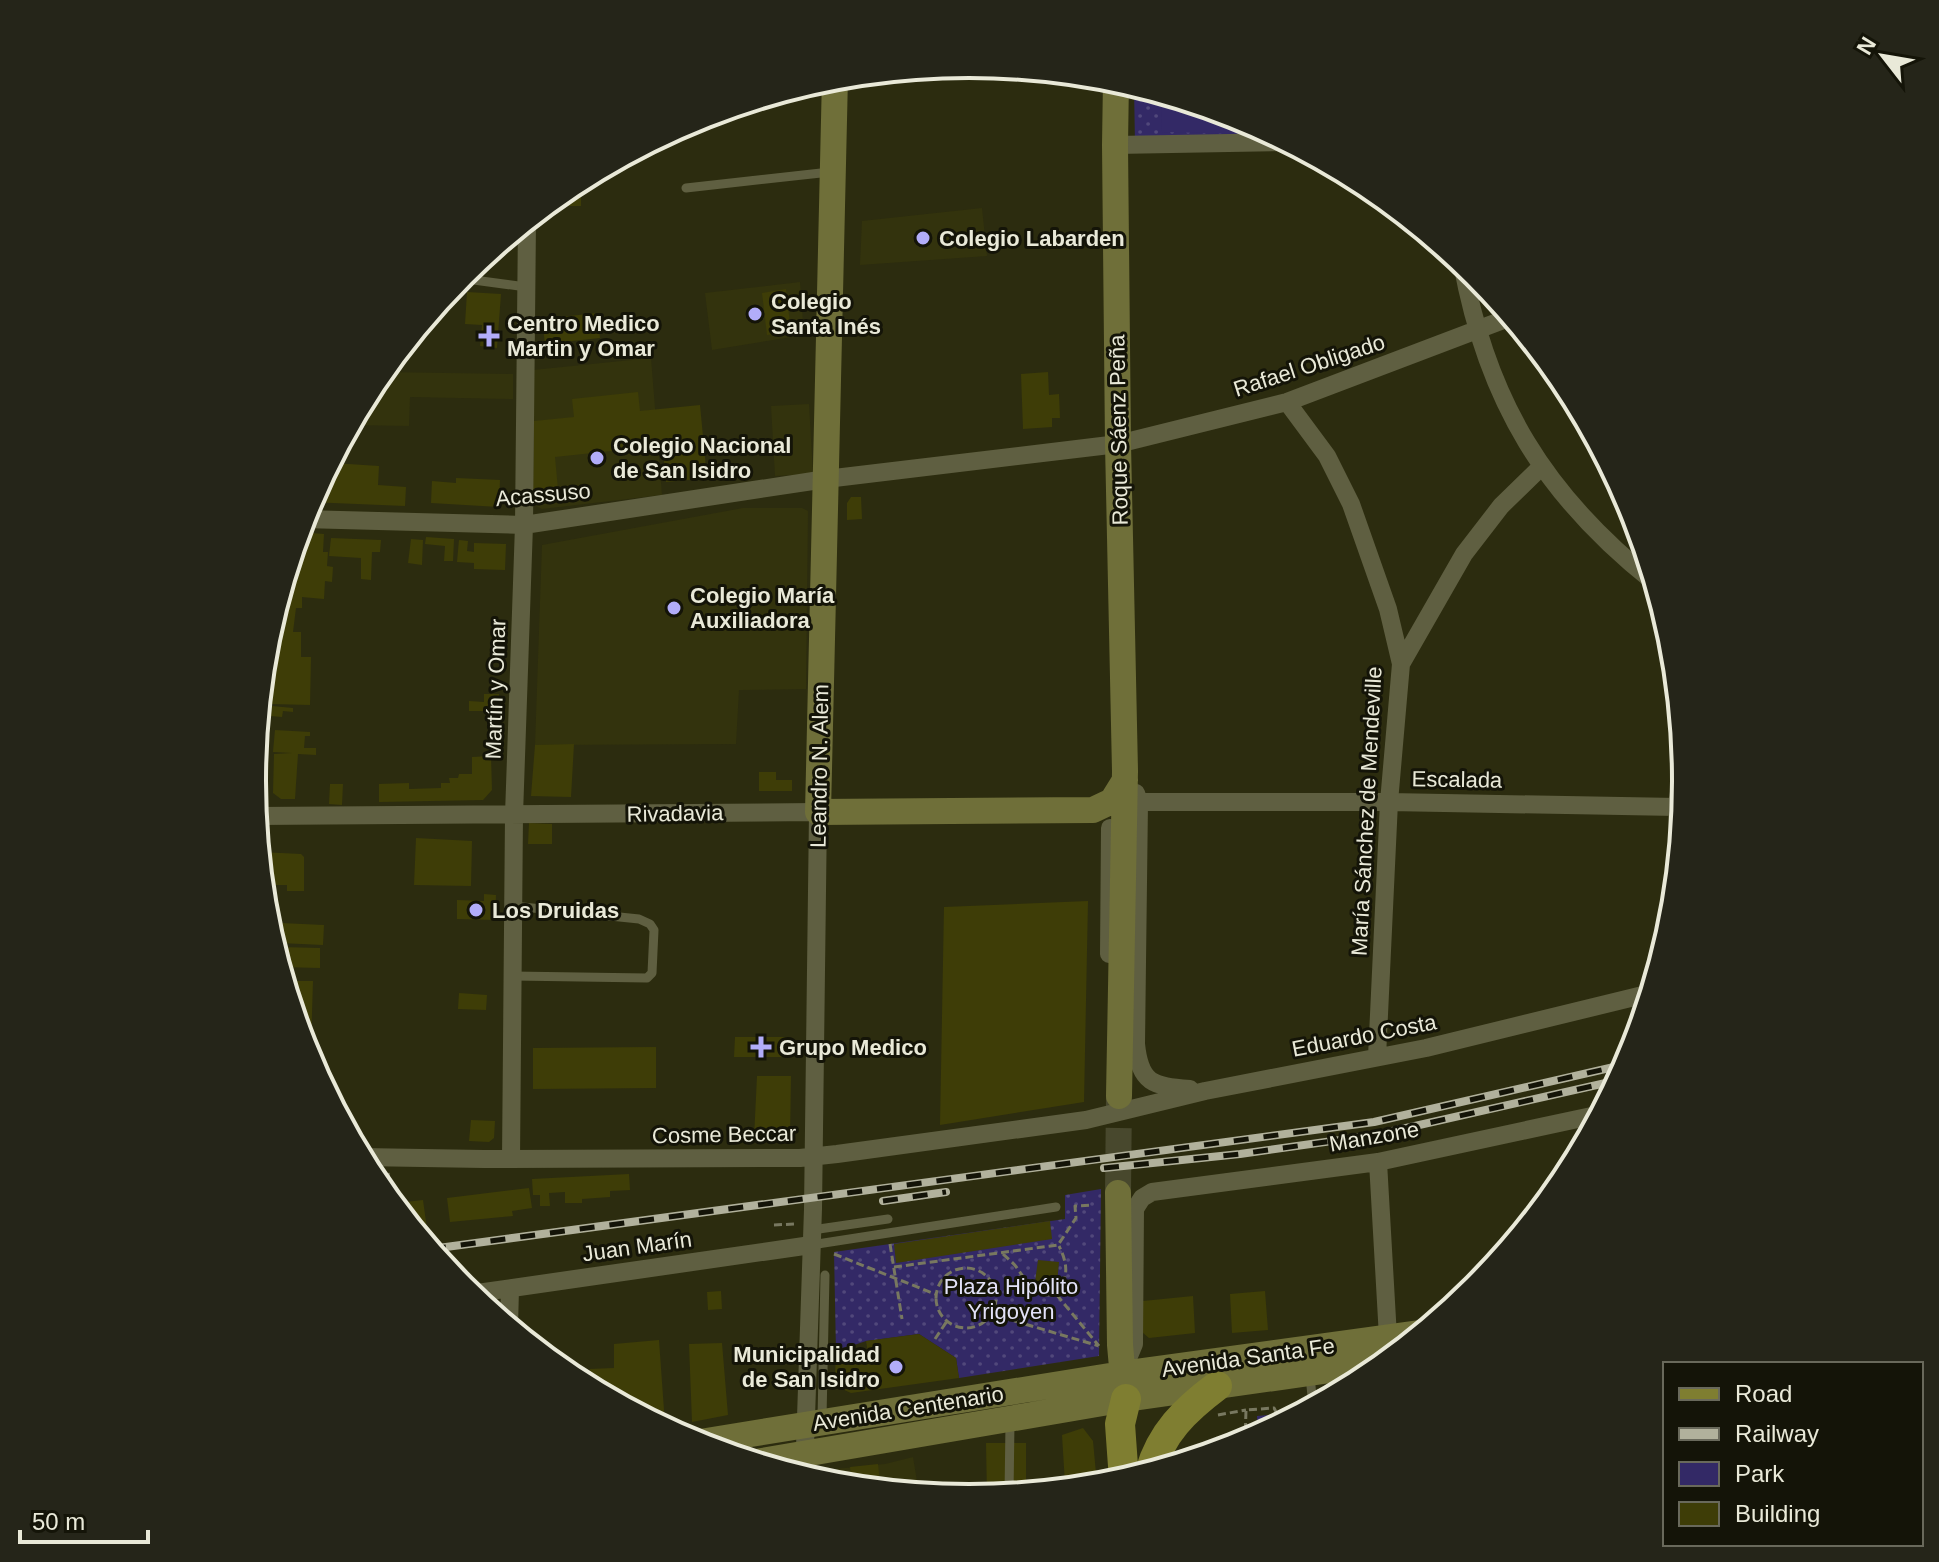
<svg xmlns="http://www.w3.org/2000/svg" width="1939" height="1562" viewBox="0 0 1939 1562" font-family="Helvetica,sans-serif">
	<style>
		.built { fill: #33330d }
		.green { fill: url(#green-dots) }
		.pitch { fill: #332966 }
		.building { fill: #3e3d07 }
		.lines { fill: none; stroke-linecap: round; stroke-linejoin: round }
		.secondary-tunnel { stroke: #48482d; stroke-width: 26; stroke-dasharray: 26 13; stroke-linecap: butt }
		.path { stroke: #787860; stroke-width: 3; stroke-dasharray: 8 4; stroke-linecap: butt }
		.lane { stroke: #5f5f41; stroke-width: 9 }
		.street { stroke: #5f5f41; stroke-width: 18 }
		.secondary { stroke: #6f6f39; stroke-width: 26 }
		.primary { stroke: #7f7e31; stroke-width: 30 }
		.rail-casing { stroke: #b1b19c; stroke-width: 8 }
		.rail { stroke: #141408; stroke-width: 5; stroke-dasharray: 15; stroke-linecap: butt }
		.poi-dot { fill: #b2adf9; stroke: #141408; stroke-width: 3 }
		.labels { text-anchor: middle; stroke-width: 6; stroke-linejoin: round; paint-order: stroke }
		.poi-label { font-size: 22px; font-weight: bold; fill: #e9e9d8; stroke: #141408; text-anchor: start }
		.street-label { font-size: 22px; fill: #e9e9d8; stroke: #141408 }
		.park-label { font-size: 22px; fill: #e3e2f8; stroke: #141408 }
		.rim { fill: none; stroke: #e9e9d8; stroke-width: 4 }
	</style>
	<defs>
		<pattern id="green-dots" width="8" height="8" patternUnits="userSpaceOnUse" patternTransform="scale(2)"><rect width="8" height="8" fill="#332966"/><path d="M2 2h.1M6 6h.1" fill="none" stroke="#51487b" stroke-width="1.8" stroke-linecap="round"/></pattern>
	</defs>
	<rect width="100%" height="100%" fill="#2c2c0f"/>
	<path class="built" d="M982,208L987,256L860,265L862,221Z
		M800,282L804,335L712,350L705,293Z
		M651,358L662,495L542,509L536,506L533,370Z
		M382,372L513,374V399L410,397L409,426L351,425Z
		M809,404L813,474L775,476L771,406Z
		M743,508H802L808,511L806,689L739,690L736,744L535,745L542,545Z
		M913,1457L919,1493L829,1484L817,1480L825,1470L885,1464Z"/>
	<path class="green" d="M1134,85L1244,119L1286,141L1135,145Z
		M1101,1189L1099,1356L959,1378L956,1358L919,1334L866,1341L836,1351L834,1252L1065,1219V1195Z
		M1269,1415L1276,1426L1258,1436L1257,1416Z"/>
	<path class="pitch" d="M1162,94L1246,120L1245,134L1161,132Z"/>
	<path class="building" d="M581,179V206H546L572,185Z
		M786,289L791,332L767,335L762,293Z
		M467,292L501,294L497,348L480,346L482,325L465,324Z
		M597,313L600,338L545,344L542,319Z
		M1048,372L1049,395L1059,394L1060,418H1052V427L1023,429L1021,374Z
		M638,392L640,411L700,405L707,478L666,482L662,440L630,443V449L555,457L559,500L539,502L533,496L534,421L574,417L572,399Z
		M333,463L379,466L378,485L406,487L405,506L309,502L319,484H326V471Z
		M456,478L500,480L499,507L431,503L432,481L456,483Z
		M851,497H861L862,519L847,520V503Z
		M299,532L324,534L323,552H328L327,566L333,567L332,582L325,581L324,599L302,597V608H296L293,632H301V657H311L310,705L271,704L272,621Z
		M426,537L454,539L453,561H444L445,546L425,544Z
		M331,538L381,540L380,552H372L371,580L361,579V558L329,556Z
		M411,539L423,540L422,565L408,563Z
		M459,540L468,541L467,551L474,552V543L506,544L505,570L474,569V563L457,562Z
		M484,694H499V711H469V701L484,702Z
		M272,706L293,708V712L283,711L282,717L271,716Z
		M275,730L310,732V736H305L304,748H316V755L298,754L295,799H281L273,793L274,754L292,753L273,752Z
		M574,744L571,797L531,796L535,745Z
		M491,756L492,790L483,800L379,802V784L409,783V789L441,788V783H450L449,778H458L459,774H472V757Z
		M759,772H776V780H792V791H759Z
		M330,784H343L342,805L329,804Z
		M529,823L552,824V844H528Z
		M416,838L472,841L471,886L414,885Z
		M260,852L301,854L304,857V891H287V885H263Z
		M484,894L496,895L495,920L457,919V900L484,901Z
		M1088,901L1084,1102L940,1125L944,907Z
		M281,923L324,925L323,945L280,943Z
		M280,947L320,948V968L280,967Z
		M284,981H313L311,1045H304Z
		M459,993L487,995L486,1010L458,1009Z
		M735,1037H788V1057H734Z
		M656,1047V1088L533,1089V1048Z
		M757,1076H791L790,1138H754Z
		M471,1120L495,1121L494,1138L489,1142L469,1141Z
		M629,1174L630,1190L610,1191V1197L582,1199V1203H565V1192L549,1193L550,1206H540V1195H533L532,1179Z
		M529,1188L532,1208L512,1211L513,1216L450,1222L447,1198Z
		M423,1200L427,1229L415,1230L398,1209L406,1208L405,1202Z
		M1050,1221L1052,1239L896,1263L894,1244Z
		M1038,1260L1059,1262L1057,1284L1035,1282Z
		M721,1291L722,1309L708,1310L707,1292Z
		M1265,1291L1268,1330L1232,1333L1230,1294Z
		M1193,1296L1195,1333L1149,1338L1142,1332L1143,1301Z
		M919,1334L956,1358L959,1378L851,1393L840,1388L835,1376L836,1351L851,1345L852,1355L868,1353L866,1341Z
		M659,1340L665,1424H660L591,1388L590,1369L614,1368V1344Z
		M722,1343L728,1415L692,1422L689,1344Z
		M1083,1428L1093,1441L1097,1484H1065L1062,1435Z
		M986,1443H1026V1492L987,1496Z
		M878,1464L880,1482H888L890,1490L852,1486L850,1467Z"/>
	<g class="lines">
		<path class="secondary-tunnel" d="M1118,1193L1119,1096"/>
		<path class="path" d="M388,1173L392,1202
			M774,1225L794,1224
			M890,1244L902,1319
			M834,1254L935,1294
			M1003,1254C1007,1258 1014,1263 1017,1268C1029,1284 1033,1299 1056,1294L1099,1346
			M894,1267L1058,1245L1076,1218L1075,1206L1092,1205
			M936 1298a30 30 0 1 1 60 0a30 30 0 1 1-60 0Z
			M1056,1294C1069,1278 1068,1264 1059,1246
			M991,1314L1099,1346
			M935,1339L947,1321
			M1218,1415L1246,1410
			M1245,1443L1246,1410L1274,1408L1282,1423"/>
		<path class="lane" d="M686,188L830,172
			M459,278L526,287
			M513,976L647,978L652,973L654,930L650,924L639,919L513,906
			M812,1230L888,1219
			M811,1245L1056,1207
			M1339,1371L1341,1391
			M1310,1376L1313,1406
			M822,1418L825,1275
			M1009,1494L1010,1423"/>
		<path class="street" d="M1115,145L1288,142
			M1462,263C1487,401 1545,496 1655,583
			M1287,402L1327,456L1351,504L1388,609L1401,664L1389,802L1377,1057
			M303,519L524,525L826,479L1118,444L1287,402L1511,317
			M1401,664L1464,554L1501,506L1541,467
			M1136,793L1139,802L1136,1044C1140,1084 1153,1086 1190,1089
			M1139,802H1389L1677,807
			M256,816L818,812L813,1209L804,1477
			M256,817L257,738
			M1679,857L1677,807L1684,756
			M1109,954L1110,828
			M361,1157L484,1159L800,1158L837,1154L1086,1120L1205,1091L1426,1048L1651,993
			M511,1159L514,815L524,525L527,221
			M1378,1162L1388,1337
			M470,1294L811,1245
			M509,1326L510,1289
			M1124,1368L1134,1344L1135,1209L1142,1198L1152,1192L1378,1162L1601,1114"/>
		<path class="secondary" d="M835,77L818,812L1093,810L1112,801L1125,780
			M1116,80L1115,145L1118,444L1125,771L1119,1096
			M1118,1193L1120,1345L1124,1389
			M694,1443L1122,1374L1421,1333
			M756,1462L1126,1399L1386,1362"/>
		<path class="primary" d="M1150,1472C1161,1433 1185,1410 1217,1386
			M1124,1480L1120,1424L1126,1399"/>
		<defs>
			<path id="rail" d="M1104,1168L1240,1154L1375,1135L1619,1080
				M883,1201L946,1192
				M431,1249L1374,1122L1627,1064"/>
		</defs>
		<use href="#rail" class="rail-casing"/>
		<use href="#rail" class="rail"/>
	</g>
	<g class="poi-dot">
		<circle cx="923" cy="238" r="8"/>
		<circle cx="755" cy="314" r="8"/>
		<path d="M485 324h8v8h8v8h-8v8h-8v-8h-8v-8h8z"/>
		<circle cx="597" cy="458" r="8"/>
		<circle cx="674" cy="608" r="8"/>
		<circle cx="476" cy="910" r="8"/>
		<path d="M757 1035h8v8h8v8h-8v8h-8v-8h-8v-8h8z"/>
		<circle cx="896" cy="1367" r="8"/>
	</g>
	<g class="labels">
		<g class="poi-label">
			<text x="939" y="246">Colegio Labarden</text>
			<text x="771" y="309">Colegio<tspan x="771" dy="25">Santa Inés</tspan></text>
			<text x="507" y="331">Centro Medico<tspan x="507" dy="25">Martin y Omar</tspan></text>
			<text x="613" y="453">Colegio Nacional<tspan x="613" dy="25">de San Isidro</tspan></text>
			<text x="690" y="603">Colegio María<tspan x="690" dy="25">Auxiliadora</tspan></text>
			<text x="492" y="918">Los Druidas</text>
			<text x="779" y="1055">Grupo Medico</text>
			<text x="880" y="1362" text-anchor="end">Municipalidad<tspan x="880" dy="25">de San Isidro</tspan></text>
		</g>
		<g class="street-label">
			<text transform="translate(1309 365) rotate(-18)" y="8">Rafael Obligado</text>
			<text transform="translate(1118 430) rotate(-91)" y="8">Roque Sáenz Peña</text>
			<text transform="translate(543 494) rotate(-5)" y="8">Acassuso</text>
			<text transform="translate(495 689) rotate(-88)" y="8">Martín y Omar</text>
			<text transform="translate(819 766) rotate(-89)" y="8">Leandro N. Alem</text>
			<text transform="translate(1457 779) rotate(1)" y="8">Escalada</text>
			<text transform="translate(1366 811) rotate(-87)" y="8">María Sánchez de Mendeville</text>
			<text transform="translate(675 813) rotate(-1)" y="8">Rivadavia</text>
			<text transform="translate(1364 1035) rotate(-11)" y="8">Eduardo Costa</text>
			<text transform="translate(724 1134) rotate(-1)" y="8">Cosme Beccar</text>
			<text transform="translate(1374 1136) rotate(-10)" y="8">Manzone</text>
			<text transform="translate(637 1246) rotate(-8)" y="8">Juan Marín</text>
			<text transform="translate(1248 1357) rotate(-8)" y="8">Avenida Santa Fe</text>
			<text transform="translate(908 1408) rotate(-9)" y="8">Avenida Centenario</text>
		</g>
		<g class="park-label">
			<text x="1011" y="1294">Plaza Hipólito<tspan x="1011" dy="25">Yrigoyen</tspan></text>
		</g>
	</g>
	<path d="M0 0H1939V1562H0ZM266 781a703 703 0 1 1 1406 0a703 703 0 1 1-1406 0Z" fill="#252519" fill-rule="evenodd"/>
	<path class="rim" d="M266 781a703 703 0 1 1 1406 0a703 703 0 1 1-1406 0Z"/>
	<rect x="1663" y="1362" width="260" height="184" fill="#141408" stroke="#69695b" stroke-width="2"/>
	<rect x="1679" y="1388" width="40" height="12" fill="#7f7e31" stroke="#69695b" stroke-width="2"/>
	<text x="1735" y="1402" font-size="24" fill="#e9e9d8">Road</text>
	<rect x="1679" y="1428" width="40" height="12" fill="#b1b19c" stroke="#69695b" stroke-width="2"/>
	<text x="1735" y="1442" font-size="24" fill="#e9e9d8">Railway</text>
	<rect x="1679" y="1462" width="40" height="24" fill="#332966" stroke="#69695b" stroke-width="2"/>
	<text x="1735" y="1482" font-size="24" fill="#e9e9d8">Park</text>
	<rect x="1679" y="1502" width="40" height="24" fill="#3e3d07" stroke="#69695b" stroke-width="2"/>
	<text x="1735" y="1522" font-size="24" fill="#e9e9d8">Building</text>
	<g transform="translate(1883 56) rotate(301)" stroke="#141408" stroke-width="6" paint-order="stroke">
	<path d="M0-6L14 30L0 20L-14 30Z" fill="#e9e9d8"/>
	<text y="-12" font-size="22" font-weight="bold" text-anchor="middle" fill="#e9e9d8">N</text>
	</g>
	<path d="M20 1530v12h128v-12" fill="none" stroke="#e9e9d8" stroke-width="4"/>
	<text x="32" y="1530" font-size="24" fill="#e9e9d8" stroke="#141408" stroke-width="6" paint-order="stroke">50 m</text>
</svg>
